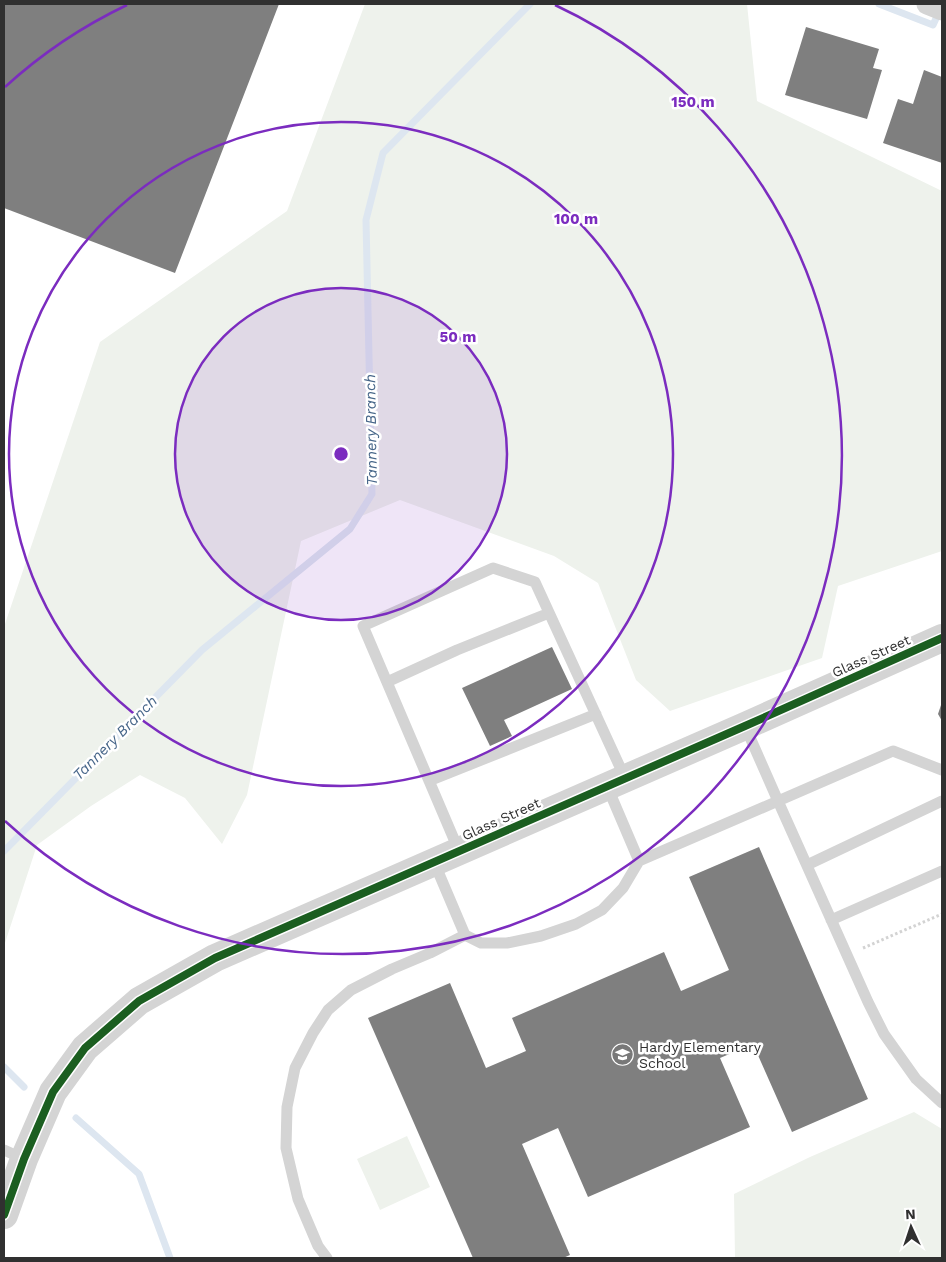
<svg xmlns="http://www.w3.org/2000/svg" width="946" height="1262" viewBox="0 0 946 1262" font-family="'Work Sans',sans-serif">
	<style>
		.green { fill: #eef2ec }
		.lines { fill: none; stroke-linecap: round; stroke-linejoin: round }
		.stream { stroke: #dde6f0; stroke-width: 7 }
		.building { fill: #7f7f7f }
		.path { stroke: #d3d3d3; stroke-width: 3; stroke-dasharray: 2.5 2.5; stroke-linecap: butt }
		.service { stroke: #d4d4d4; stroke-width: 11 }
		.minor { stroke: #d4d4d4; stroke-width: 21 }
		.tertiary { stroke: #d4d4d4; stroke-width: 28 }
		.cycleway-casing { stroke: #fff; stroke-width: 11 }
		.cycleway { stroke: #1b5e20; stroke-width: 8 }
		.ring { fill: none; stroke: #7b2cbf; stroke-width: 2.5 }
		.labels { text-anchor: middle; stroke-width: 5; stroke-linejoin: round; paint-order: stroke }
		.street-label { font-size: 14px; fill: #303030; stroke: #fff }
		.poi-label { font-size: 14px; fill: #303030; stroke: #fff; text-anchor: start }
		.water-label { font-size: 15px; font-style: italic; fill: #476689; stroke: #fff }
		.centre { fill: #7b2cbf; stroke: #fff; stroke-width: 2.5 }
		.ring-label { font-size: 15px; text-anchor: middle; font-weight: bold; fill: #7b2cbf; stroke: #fff; stroke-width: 5; stroke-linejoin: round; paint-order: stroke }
	</style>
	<rect width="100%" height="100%" fill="#fff"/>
	<path class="green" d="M365,4H747L757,101L942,191V551L838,586L822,658L670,711L636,680L598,583L554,556L400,500L301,541L247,795L222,844L185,798L140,775L91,806L37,845L4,946V627L100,342L287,211Z
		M914,1112L942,1129V1258H735L734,1194L810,1157Z
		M407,1136L430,1187L380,1210L357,1159Z"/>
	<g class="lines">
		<path class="stream" d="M879,4L933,25L939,12
			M4,851L13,842L202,650L350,529L372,494L366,220L383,153L530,4
			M4,1067L24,1087
			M76,1118L139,1174L170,1258"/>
	</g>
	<path class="building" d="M4,4H279L175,273L4,208Z
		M806,27L879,49L873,68L882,70L867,119L785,95Z
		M924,70L942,77V105L941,109L942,110V163L883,143L898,99L913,104Z
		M552,647L572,689L504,720L512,736L490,746L462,688Z
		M942,702V721L938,714Z
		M759,847L868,1099L792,1132L753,1044L720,1058L750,1127L588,1197L558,1128L522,1144L570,1255L563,1258H473L368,1018L450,983L486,1068L526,1051L512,1018L664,952L681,991L729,970L689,877Z"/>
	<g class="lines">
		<path class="path" d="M863,948L942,914"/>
		<path class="service" d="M387,682L457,650L549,613
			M745,726L778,801L893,751L942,770
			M429,781L596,714
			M607,786L639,861
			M459,851L363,626L493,568L535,582L625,778
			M434,862L465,935
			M807,865L942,801
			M831,920L942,871
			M4,1150L24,1159
			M327,1258L318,1246L298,1199L286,1148L287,1107L295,1068L313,1033L328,1010L351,990L392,969L430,953L465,935L481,943H507L541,936L576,924L602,910L623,888L639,861L778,801L868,1002L884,1034L916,1079L942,1103"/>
		<path class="minor" d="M927,4L942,10"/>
		<path class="tertiary" d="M4,1215L24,1159L53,1092L85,1048L139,1001L215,958L745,726L942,638"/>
		<defs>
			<path id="cycleway" d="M4,1215L24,1159L53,1092L85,1048L139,1001L215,958L745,726L942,638"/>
		</defs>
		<use href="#cycleway" class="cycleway-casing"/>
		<use href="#cycleway" class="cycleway"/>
	</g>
	<circle cx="341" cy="454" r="166" fill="#7b2cbf" fill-opacity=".12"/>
	<g class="ring">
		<circle cx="341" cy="454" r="166"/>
		<circle cx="341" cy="454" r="332"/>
		<path d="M5 87A498 498 0 0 1 127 5M555 5A498 498 0 1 1 5 821"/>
	</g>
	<defs>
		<symbol id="school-disc" viewBox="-11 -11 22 22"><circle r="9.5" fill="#787878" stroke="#fff"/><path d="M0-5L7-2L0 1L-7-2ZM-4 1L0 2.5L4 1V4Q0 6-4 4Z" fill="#fff"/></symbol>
	</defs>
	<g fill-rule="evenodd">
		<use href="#school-disc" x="610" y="1042" width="25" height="25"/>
	</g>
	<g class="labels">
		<g class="street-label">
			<text transform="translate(871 656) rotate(-24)" y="5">Glass Street</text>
			<text transform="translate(501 819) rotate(-24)" y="5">Glass Street</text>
		</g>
		<g class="poi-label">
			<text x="639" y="1052">Hardy Elementary<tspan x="639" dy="16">School</tspan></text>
		</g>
		<g class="water-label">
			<text transform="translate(371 430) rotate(-91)" y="5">Tannery Branch</text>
			<text transform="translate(115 738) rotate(-45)" y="5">Tannery Branch</text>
		</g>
	</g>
	<circle cx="341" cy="454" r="8" class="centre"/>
	<g class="ring-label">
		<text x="693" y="107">150 m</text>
		<text x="576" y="224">100 m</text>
		<text x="458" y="342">50 m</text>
	</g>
	<rect width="946" height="1262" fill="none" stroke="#303030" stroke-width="10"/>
	<g transform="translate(911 1227) rotate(357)" stroke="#ffffff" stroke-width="4" paint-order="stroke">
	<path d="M0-4L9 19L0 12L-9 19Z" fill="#303030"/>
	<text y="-8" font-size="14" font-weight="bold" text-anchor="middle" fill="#303030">N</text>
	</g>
</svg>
